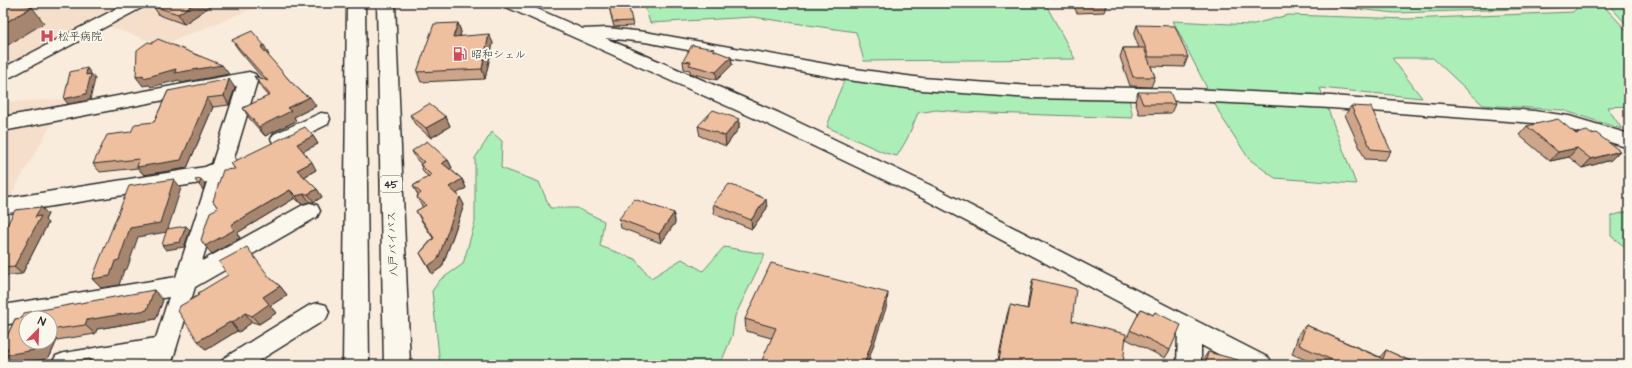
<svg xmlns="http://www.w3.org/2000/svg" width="1632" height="368" viewBox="0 0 1632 368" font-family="'Architects Daughter','Klee One',sans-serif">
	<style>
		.built { fill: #f6dfca }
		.green { fill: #aceeb8; stroke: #6c8c72 }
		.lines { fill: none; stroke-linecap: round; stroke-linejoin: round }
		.minor-casing { stroke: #2b2b2b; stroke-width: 3 }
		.highway-casing { stroke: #2b2b2b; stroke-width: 3 }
		.minor { fill: #fbf7ec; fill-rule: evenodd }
		.highway { fill: #fbf7ec; fill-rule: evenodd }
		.wall { fill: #cea589; stroke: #2b2b2b; fill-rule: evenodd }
		.shaded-wall { fill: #a7866f; stroke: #2b2b2b }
		.building { fill: #efc09f; stroke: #2b2b2b }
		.labels { text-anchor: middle; stroke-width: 4; stroke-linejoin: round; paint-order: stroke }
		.shield { fill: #fbf7ec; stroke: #696865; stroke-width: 1 }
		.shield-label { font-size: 10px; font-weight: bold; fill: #2b2b2b }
		.poi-label { font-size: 11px; fill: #2b2b2b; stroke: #fbf7ec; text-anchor: start }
		.street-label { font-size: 11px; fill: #2b2b2b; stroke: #fbf7ec }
	</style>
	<rect width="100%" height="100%" fill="#f9ecdd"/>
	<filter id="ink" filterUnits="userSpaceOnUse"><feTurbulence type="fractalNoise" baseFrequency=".025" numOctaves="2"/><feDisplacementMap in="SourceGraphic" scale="8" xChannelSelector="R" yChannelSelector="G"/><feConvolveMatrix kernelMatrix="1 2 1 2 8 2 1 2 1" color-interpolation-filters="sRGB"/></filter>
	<g filter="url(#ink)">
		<path class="built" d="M3,3H267L163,45L109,27L3,83Z
			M66,99L3,209V102Z"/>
		<path class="green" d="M644,3H1045L1075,59L864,61L856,32L753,17L650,23Z
			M1298,3H1576L1577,7L1396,13Z
			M1582,3H1601L1629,33V106L1607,107L1622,129L1562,110L1483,105L1433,58H1392L1422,98L1320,88L1356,184L1275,178L1249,159L1221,116L1173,21L1250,25L1288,15L1408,19L1573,12Z
			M1607,3H1629V27Z
			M850,80L1129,99L1133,118L961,112L936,110L918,113L907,139L897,156L885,153L827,127L836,100L844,81Z
			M492,132L502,141L501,168L539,182L550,208H577L604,221L600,246L635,259L651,278L682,259L703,271L724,247L765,254L735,316L732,336L720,365H440L432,291L440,280L463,264L475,222V158Z
			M1629,211V250L1611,236V216Z"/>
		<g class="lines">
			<defs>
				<path id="minor" d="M127,3H147L145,6L3,81V68Z
					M502,3H524L583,29L607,28L645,32L848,68L922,78L1031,86L1191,89L1331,96L1534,111L1569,116L1629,134V148L1568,129L1534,123L1331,108L1191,101L1031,98L922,90L848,80L645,42L605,38L779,113L936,188L1269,358L1273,365H1239L1201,345V365H1177L1178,333L922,198L765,123L504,6Z
					M249,72L255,74L258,78L234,158L239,164L236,169L229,172L202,261L303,205L310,203L317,205L320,211L317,217L195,287L171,365H147L149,360L116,365H53L52,363L56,356L64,353L156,338L169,297L42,318H26V321L3,325V305L176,277L207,182L8,213L3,211V199L205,167L212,164L237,86L3,131V117Z
					M321,113L328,114L330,119L328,124L288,144L281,146L274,144L271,139L274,134Z
					M318,303L326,305L329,312L326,319L252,365H220L224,358L310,305Z"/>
				<path id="highway" d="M347,3H365L369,365H343Z
					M377,3H395L410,365H384Z"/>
			</defs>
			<use href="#minor" class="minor-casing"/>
			<use href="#highway" class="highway-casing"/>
			<use href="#minor" class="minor"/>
			<use href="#highway" class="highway"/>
		</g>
		<path class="wall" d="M215,3L184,24L159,15L153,6Z
			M608,3L632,21L633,26L614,27Z
			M1072,3H1108L1105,12L1077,13Z
			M458,23L461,32L460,36L493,43L485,79L421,82L417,72Z
			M1137,25L1188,57L1184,67L1151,66L1155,77L1151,87L1130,86L1120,57L1123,48H1139L1134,35Z
			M232,40L269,55L268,56L290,81L316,106L294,117L296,121L265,136L249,118L243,108L269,96L260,86L254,76L264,80L238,49Z
			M714,49V51L731,57L732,65L717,80L690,73V70L684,69L683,61Z
			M235,88L229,105L213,107L187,168L144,175L138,168L100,172L93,164L131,132L154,122L168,91Z
			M1138,92L1175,104L1171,113L1139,114L1135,101Z
			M1351,106L1391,151L1385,160L1365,159L1345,115Z
			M410,115L446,117L450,126L431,138L415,124Z
			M739,119V128L726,146L700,136L698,126Z
			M1527,126L1576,134L1611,160L1582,168L1569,157L1550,161L1519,135Z
			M313,136L318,144L303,151L316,170L304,177L317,189L322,197L314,202H310L301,204L295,198L237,233L240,238L212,254L218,208L213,201L235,169L231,163Z
			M412,151L448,160L452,168L450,169L462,179L466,188L457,193L464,205L442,267L432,274L420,253L433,238L421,220L416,211L423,207L421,205L417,197L418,195L413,186L428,176L424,173L420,164H421L416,159Z
			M713,204L767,208L752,229L714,214Z
			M674,213L675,223L661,243L621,228L619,219Z
			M48,214L45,220L48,223L22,274L3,276V225H7Z
			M271,279L280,286L287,295L270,306L276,313L259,324L252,322L239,332L237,331L206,350Z
			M1033,279L1072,321L1123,365H1125H997L1007,315L1010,305L1027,309L1030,290Z
			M163,300L156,319L97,329L95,334L57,340L50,356L46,359L16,364L6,352L3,350V345L15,319ZM50,318V342H26Z
			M887,305L771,338L746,331L745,319Z
			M1141,309L1153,315L1155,312L1170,350L1165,358L1126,339Z
			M1306,325L1380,357L1386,350L1419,365H1317L1292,354L1299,333Z
			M1208,352L1238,365H1202V361Z"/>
		<path class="shaded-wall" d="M195,3H215L184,24L178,14Z
			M32,7L44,23L3,48V24Z
			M458,23L461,32L457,46L453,37Z
			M489,34L493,43L485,79L482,69Z
			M264,45L269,55L266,56L261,47Z
			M731,57L732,65L717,80L716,72Z
			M222,65L229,74L181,83L179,80L151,87L149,85L143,86L136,77L143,75L176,69Z
			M87,68L95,79L90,100L68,104L64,99L86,75Z
			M229,79L235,88L229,105L224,96Z
			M310,97L316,106L294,117L296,121L265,136L259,127L287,108Z
			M207,98L213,107L187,168L144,175L137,167Z
			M446,117L450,126L431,138L426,128Z
			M739,119V128L726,146L725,136Z
			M313,136L318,144L302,152L297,144Z
			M1577,148L1569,157L1550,161L1558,152Z
			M1620,151L1611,160L1582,168L1591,159Z
			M448,160L452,168L446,172L442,163Z
			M312,162L316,170L302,178L297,170Z
			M174,179L181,188L167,232L138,237L127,269L124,270L119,285L101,288L92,279L130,228Z
			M201,179L205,184L203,190L199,185Z
			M462,179L466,188L453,196L449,187Z
			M317,189L322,197L314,202L308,194Z
			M290,190L295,198L237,233L240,238L212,254L205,246L231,225Z
			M304,194L310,202L301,204L296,196Z
			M460,197L464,205L442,267L432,274L428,266Z
			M766,199L767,208L752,229L751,220Z
			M41,207L48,214L45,220L48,223L22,274L14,267L35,217Z
			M674,213L675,223L661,243L659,234Z
			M186,226L190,230L184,247L166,250L162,245Z
			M280,286L287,295L270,306L276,313L259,324L252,316L263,297Z
			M154,290L163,300L156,319L97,329L95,334L85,325L87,320Z
			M888,293L887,305L867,365H864Z
			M245,313L252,322L239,332L232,323Z
			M230,322L237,331L206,350L198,341Z
			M50,334L57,340L50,356L46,359L16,364L5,355L41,342H50Z
			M90,359L97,365H88Z"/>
		<path class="building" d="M3,3H19L32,7L3,24Z
			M157,3H195L178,14L153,6Z
			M608,3H628L632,21L613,22Z
			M1079,3H1096L1080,4Z
			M458,23L453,37L489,34L482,69L417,72L434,24Z
			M1137,25L1175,26L1188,57H1149Z
			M252,31L264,45L261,47L290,81L305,95L310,97L287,108L291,111L259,127L243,108L270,95L254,76L268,81L232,40Z
			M158,39L222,65L175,73L176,69L144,78L143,75L136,77L137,50L148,42L152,43Z
			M692,45L714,49L713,50L731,57L716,72L689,65L691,62L683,61Z
			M1123,48H1144L1155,77H1133Z
			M87,68L86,75L91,74L86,94L64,99L70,72Z
			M229,79L224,96L207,98L181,160L137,167L139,159L93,164L107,135L131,132L135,124L154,122L168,91Z
			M1138,92H1170L1175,104H1143Z
			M429,104L446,117L426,128L410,115Z
			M1351,106L1371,107L1391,151L1371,149Z
			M713,110L739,119L725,136L698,126Z
			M1558,119L1576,134L1587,131L1591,134L1596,133L1620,151L1591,159L1577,148L1558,152L1527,126Z
			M305,127L313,136L297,144L312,162L297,170L317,189L308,194H304L296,196L290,190L231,225L234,230L205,246L201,240L210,212L218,208L213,201L223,170L235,169L231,163Z
			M427,141L448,160L442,163L462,179L449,187L460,197L438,259L428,266L420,253L434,238L416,211L426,205L417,197L421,193L413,186L431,175L420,164L424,162L412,151Z
			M174,179L160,223L130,228L119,260L115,261L110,276L92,279L129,186Z
			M201,179L199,185L195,180Z
			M729,184L766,199L751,220L713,204Z
			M634,199L674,213L659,234L619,219Z
			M41,207L35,217L41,216L14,267L3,268V225H7L15,210Z
			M186,226L180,242L162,245L167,229Z
			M247,247L270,278L280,286L263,297L269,304L252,316L245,313L232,323L230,322L198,341L178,311L180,306L199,295L198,293L228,275L219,262Z
			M771,263L888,293L864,365H760L776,328L745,319Z
			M1033,279L1076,289L1072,321L1126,334L1123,365H1125H998L1010,305L1028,309Z
			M154,290L147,310L87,320L85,325L50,330V318H26V342H41L39,347L35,350L5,355L8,348H3V345L15,319L22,318L24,313Z
			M1141,309L1153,315L1155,312L1181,325L1170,350L1130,330Z
			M1306,325L1383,359L1386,350L1419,365H1343L1299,345Z
			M1208,352L1238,360V365H1205Z
			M90,359L88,365H47Z
			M236,361L239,365H230Z"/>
	</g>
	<defs>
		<symbol id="hospital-bare" viewBox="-9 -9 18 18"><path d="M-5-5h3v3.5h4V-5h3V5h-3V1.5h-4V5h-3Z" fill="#d1495b" stroke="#fbf7ec" stroke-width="2.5" paint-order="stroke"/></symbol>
		<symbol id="fuel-bare" viewBox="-9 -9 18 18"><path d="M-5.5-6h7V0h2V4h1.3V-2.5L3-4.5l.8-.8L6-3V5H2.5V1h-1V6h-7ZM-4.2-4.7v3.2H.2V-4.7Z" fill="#d1495b" stroke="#fbf7ec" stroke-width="2.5" paint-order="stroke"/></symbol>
	</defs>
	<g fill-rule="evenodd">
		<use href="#hospital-bare" x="37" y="26" width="20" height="20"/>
		<use href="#fuel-bare" x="450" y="44" width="20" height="20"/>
	</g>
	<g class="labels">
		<rect class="shield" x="380" y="176" width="22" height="16" rx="3"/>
		<g class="shield-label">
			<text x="391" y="188">45</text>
		</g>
		<g class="poi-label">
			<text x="58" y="40">松平病院</text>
			<text x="471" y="58">昭和シェル</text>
		</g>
		<g class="street-label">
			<text transform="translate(392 244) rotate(-92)" y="4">八戸バイパス</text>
		</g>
	</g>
	<rect width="1632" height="368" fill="none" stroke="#fbf7ec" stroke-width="16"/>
	<rect x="8" y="8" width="1616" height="352" fill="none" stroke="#2b2b2b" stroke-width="1.5" filter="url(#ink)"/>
	<g transform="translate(38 330) rotate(23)"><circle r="19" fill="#fbf7ec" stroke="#a8a59f"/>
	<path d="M0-3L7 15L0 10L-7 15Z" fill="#d1495b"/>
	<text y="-6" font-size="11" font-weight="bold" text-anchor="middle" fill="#2b2b2b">N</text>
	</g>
</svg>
